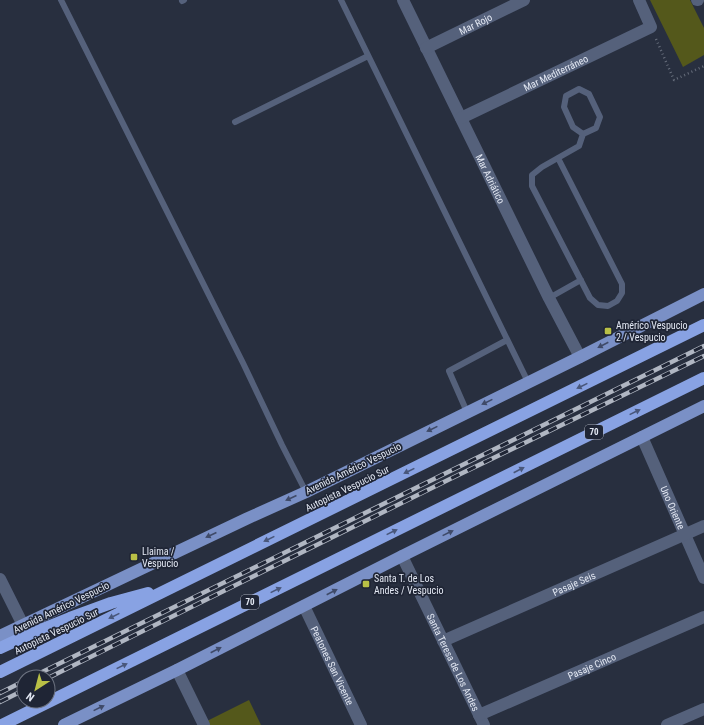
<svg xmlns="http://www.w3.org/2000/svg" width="704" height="725" viewBox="0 0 704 725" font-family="'Roboto Condensed',sans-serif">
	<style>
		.green { fill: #54581b }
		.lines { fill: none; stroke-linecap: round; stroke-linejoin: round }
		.path { stroke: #666d7b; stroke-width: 2.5; stroke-dasharray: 1 3; stroke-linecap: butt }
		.lane { stroke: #55617b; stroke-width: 6 }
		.street { stroke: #55617b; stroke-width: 12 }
		.primary { stroke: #7a90c6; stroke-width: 12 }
		.highway { stroke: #88a2e3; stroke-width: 12 }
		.rail-casing { stroke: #b0b6c2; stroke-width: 4.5 }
		.rail { stroke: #1f2535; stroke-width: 3; stroke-dasharray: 9; stroke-linecap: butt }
		.oneway { fill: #3f4a68 }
		.oneway2 { fill: #49577b }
		.poi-dot { fill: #b9c046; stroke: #1f2535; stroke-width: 1.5 }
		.labels { text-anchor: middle; stroke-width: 3.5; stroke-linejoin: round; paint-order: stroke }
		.shield { fill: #1f2535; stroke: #a8aeba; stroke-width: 1 }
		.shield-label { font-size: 9px; font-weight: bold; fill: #e3e8f3 }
		.street-label { font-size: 10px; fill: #e3e8f3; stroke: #1f2535 }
		.poi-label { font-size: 10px; fill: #e3e8f3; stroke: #1f2535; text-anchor: start }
	</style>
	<rect width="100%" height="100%" fill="#282f3f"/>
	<path class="green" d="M650,0H690L704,28V55L683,67Z
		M249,700L261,725H199Z"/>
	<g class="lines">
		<path class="path" d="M656,39L674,80L704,66"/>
		<path class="lane" d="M61,0L243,363L282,445L306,492
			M341,0L528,382
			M182,1L184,0
			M235,122L368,56
			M558,158L622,284V293L617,301L608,306L598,305L590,298L532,186V175L542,167L579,146L583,134L596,128L600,117L589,94L579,89L566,96L564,107L573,127L583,134
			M549,298L581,280
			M467,412L449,371L507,340"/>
		<g class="street">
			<path id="s1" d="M403,0L549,298L580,357"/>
			<path d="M697,0H698"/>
			<path id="s2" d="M426,48L524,0"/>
			<path id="s3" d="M461,118L651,27L639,0"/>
			<path id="s4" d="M642,437L704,578"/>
			<path id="s5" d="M402,556L484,725"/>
			<path d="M0,579L23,625"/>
			<path id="s6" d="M304,606L361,725"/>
			<path id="s7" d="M443,641L704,526"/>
			<path d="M177,670L204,725"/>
			<path id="s8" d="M479,715L704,617"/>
			<path d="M667,725L704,709"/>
		</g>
		<path class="primary" d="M0,636L246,519L306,492L580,357L704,294
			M64,725L177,670L402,556L704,406"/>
		<path class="highway" d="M0,648L28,635L70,618L111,603L148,593
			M0,672L704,325
			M2,725L704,378"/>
		<defs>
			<path id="rail" d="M32,677L704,346
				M48,678L450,479L704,356
				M0,693L24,681
				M0,702L24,690"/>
		</defs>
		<use href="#rail" class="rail-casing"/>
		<use href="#rail" class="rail"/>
	</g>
	<defs><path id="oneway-solid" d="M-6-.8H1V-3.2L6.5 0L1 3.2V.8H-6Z"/></defs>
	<g class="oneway">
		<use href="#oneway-solid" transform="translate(603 345) rotate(153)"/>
		<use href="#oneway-solid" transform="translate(487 402) rotate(154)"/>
		<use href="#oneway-solid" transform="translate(432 429) rotate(154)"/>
		<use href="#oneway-solid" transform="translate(291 498) rotate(156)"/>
		<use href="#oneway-solid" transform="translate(448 533) rotate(-26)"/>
		<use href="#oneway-solid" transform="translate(211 535) rotate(155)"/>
		<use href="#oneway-solid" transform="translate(332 592) rotate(-27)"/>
		<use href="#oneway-solid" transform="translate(216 650) rotate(-27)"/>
		<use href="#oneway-solid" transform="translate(99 708) rotate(-26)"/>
	</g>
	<g class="oneway2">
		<use href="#oneway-solid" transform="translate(582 386) rotate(154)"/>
		<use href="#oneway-solid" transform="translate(635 412) rotate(-26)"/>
		<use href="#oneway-solid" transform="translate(519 470) rotate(-27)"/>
		<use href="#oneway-solid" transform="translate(409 471) rotate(154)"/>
		<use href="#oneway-solid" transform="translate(392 532) rotate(-26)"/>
		<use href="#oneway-solid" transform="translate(269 539) rotate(154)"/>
		<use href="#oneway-solid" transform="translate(276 590) rotate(-26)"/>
		<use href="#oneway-solid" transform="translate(114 616) rotate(154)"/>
		<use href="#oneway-solid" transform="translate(122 666) rotate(-26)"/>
	</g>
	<g class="poi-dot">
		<rect x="604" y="327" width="8" height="8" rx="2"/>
		<rect x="130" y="553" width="8" height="8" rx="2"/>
		<rect x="362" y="580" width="8" height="8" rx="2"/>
	</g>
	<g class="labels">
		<g class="shield">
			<rect x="585" y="425" width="18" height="14" rx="3"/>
			<rect x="241" y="595" width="18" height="14" rx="3"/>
		</g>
		<g class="shield-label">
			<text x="594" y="435">70</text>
			<text x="250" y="605">70</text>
		</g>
		<g class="street-label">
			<text dy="4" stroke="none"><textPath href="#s2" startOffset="55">Mar Rojo</textPath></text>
			<text dy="4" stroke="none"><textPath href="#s3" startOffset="105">Mar Mediterráneo</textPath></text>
			<text dy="4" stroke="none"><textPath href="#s1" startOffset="199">Mar Adriático</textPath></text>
			<text transform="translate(353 468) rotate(-26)" y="4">Avenida Américo Vespucio</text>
			<text transform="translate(347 488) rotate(-26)" y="4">Autopista Vespucio Sur</text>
			<text dy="4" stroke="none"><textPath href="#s4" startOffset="77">Uno Oriente</textPath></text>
			<text dy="4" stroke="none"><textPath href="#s7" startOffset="143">Pasaje Seis</textPath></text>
			<text transform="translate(61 607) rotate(-26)" y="4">Avenida Américo Vespucio</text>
			<text transform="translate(56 631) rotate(-26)" y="4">Autopista Vespucio Sur</text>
			<text dy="4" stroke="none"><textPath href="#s5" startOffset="118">Santa Teresa de Los Andes</textPath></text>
			<text dy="4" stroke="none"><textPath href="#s6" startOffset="66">Peatones San Vicente</textPath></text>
			<text dy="4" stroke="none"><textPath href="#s8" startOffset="123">Pasaje Cinco</textPath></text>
		</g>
		<g class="poi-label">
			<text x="616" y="329">Américo Vespucio<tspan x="616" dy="12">2 / Vespucio</tspan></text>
			<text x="142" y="555">Llaima /<tspan x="142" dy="12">Vespucio</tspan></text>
			<text x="374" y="582">Santa T. de Los<tspan x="374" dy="12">Andes / Vespucio</tspan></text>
		</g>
	</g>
	<g transform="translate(36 689) rotate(216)"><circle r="19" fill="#1f2535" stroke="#6d7381"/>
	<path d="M0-3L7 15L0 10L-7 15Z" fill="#b9c046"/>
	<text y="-6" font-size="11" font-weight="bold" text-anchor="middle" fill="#e3e8f3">N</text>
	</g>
</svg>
